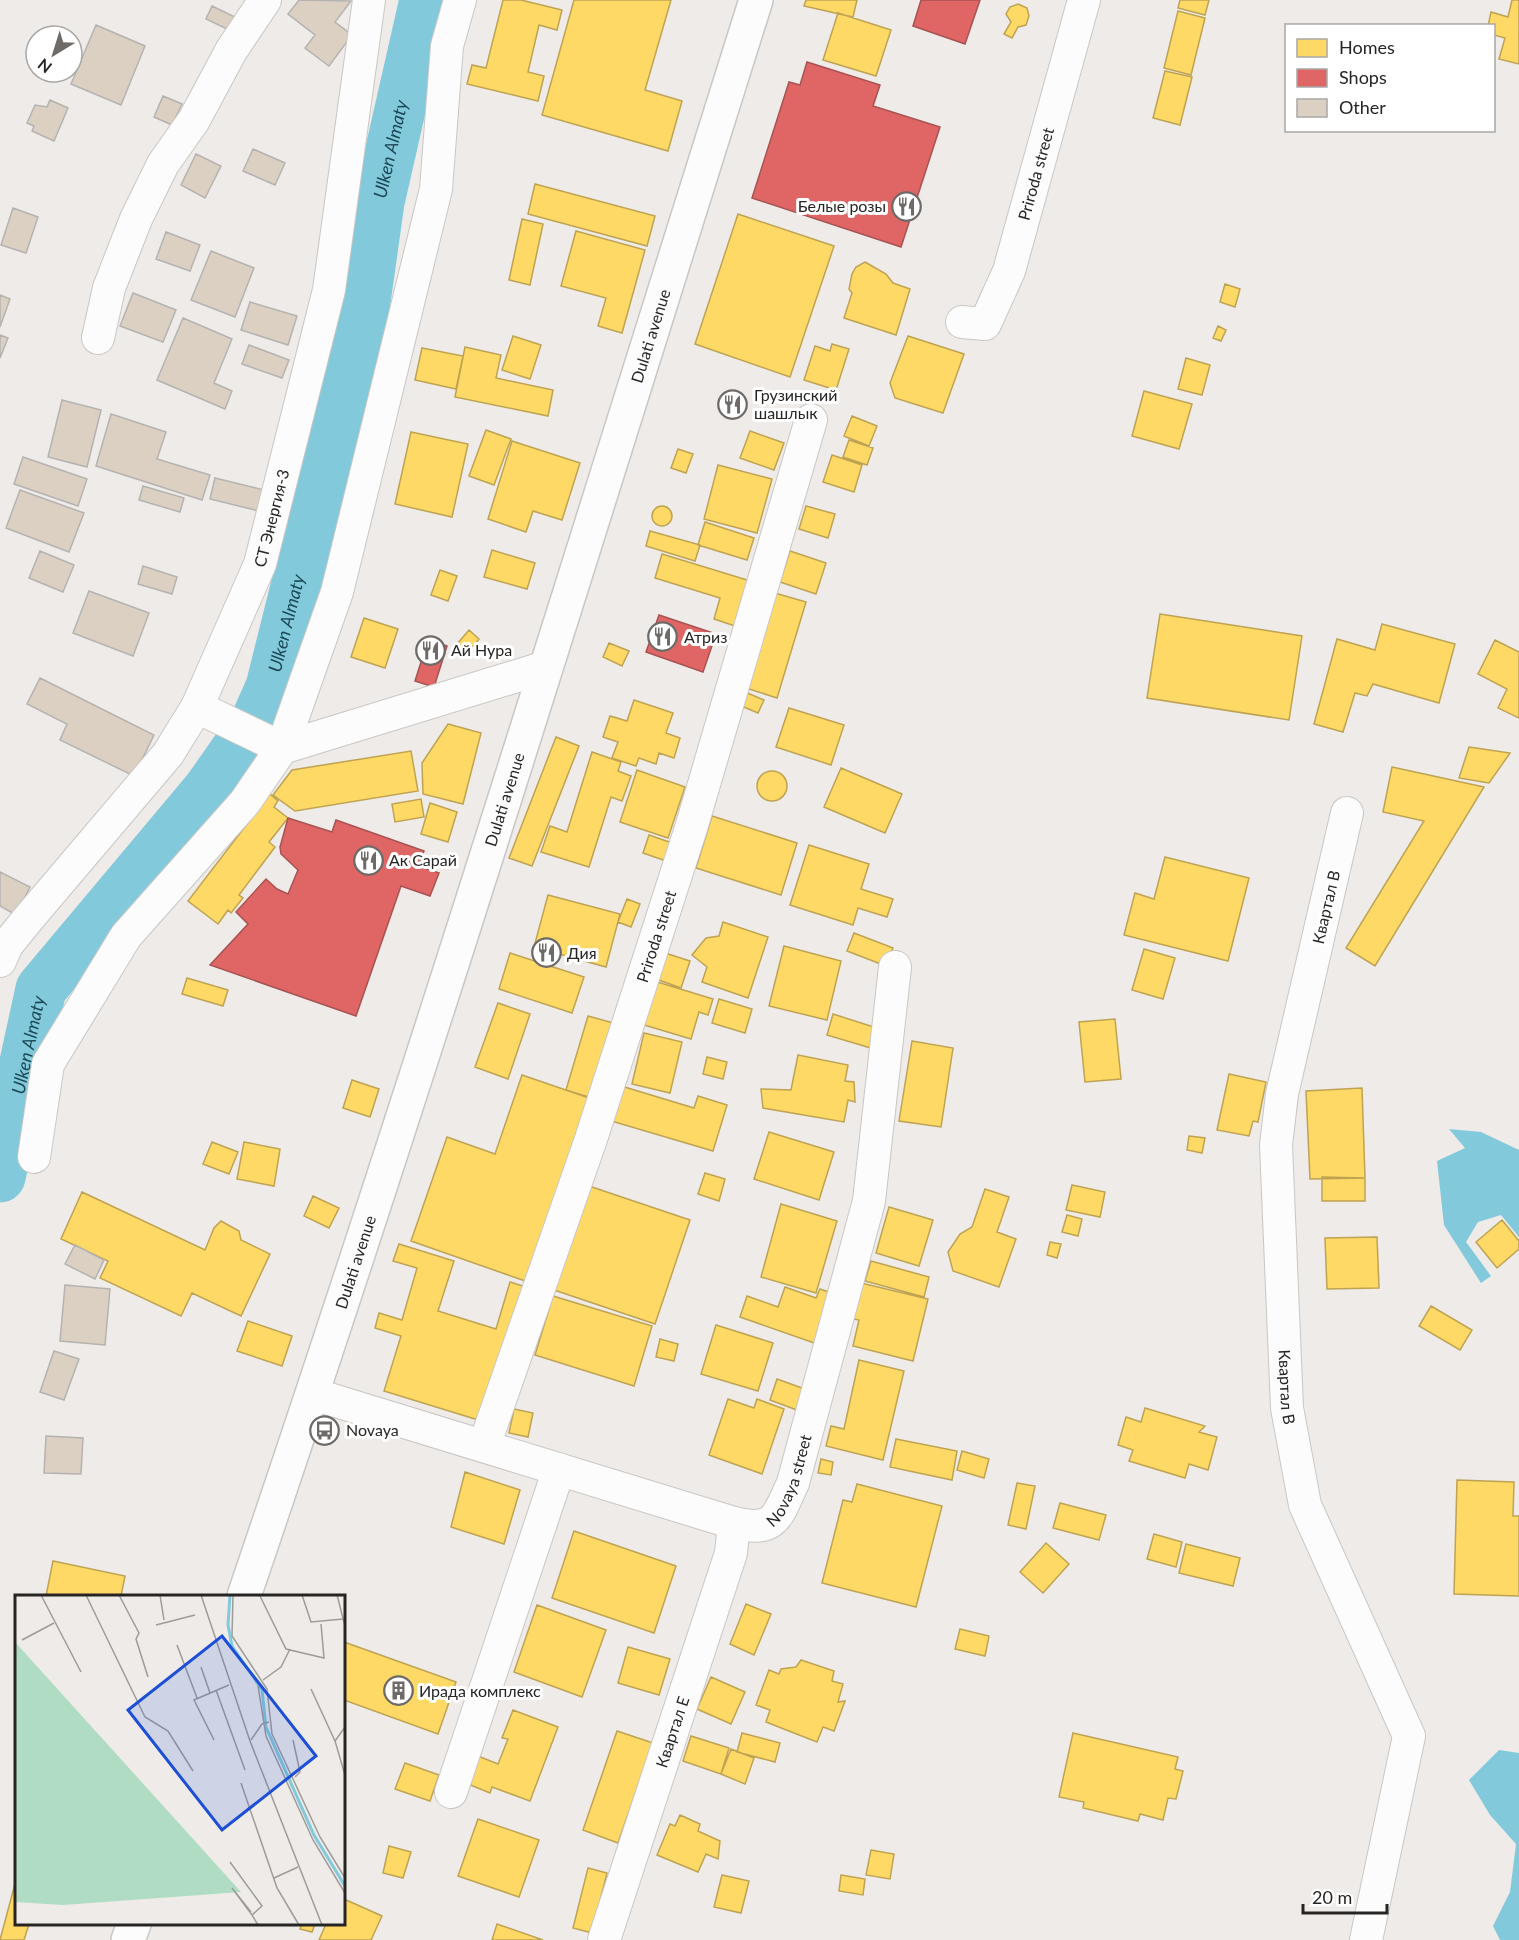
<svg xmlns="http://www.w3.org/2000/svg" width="1519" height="1940" viewBox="0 0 1519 1940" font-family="Lato,sans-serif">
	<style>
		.water { fill: #82c9dc }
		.homes { fill: #ffd966; stroke: #bea352; stroke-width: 1.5 }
		.shops { fill: #e06666; stroke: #a85252; stroke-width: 1.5 }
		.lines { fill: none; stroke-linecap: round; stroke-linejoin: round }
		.river { stroke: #82c9dc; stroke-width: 51 }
		.building { fill: #dbd0c2; stroke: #b5b3b1; stroke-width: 1.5 }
		.minor-casing { stroke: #c9c7c4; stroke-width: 34 }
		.major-casing { stroke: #c9c7c4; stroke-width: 36 }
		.minor { stroke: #fcfcfc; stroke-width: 32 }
		.major { stroke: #fcfcfc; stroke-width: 33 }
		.labels { text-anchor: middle; stroke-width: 6; stroke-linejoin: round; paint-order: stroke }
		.street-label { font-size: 16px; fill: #272523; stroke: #fff }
		.poi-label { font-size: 16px; fill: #272523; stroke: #fff; text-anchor: start }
		.water-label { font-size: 18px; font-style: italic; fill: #1b4854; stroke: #fff }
		.inset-river { fill: none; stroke: #82c9dc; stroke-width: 3 }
		.inset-road { fill: none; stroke: #9e9c99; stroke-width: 1.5 }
		.view { fill: #1d4ed8; fill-opacity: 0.15; stroke: #1d4ed8; stroke-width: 3 }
		.inset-edge { fill: none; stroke: #272523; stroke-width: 3 }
	</style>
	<rect width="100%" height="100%" fill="#eeebe8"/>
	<path class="water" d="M1449,1129L1481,1132L1519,1150V1237L1501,1215L1478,1222L1466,1242L1491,1276L1481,1283L1444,1225L1437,1161L1465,1148Z
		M1499,1750L1519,1753V1940H1500L1493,1926L1510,1892L1516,1844L1490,1815L1469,1780Z"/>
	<path class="homes" d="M503,0H521L562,10L557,30L539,25L528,72L544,76L538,101L467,84L472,65L486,68Z
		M574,0H671L645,90L682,101L668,151L542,115Z
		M806,0H857L853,17L804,6Z
		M1180,0H1209L1205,15L1178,8Z
		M1512,0H1519V64L1499,59L1505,38L1494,35V26H1488L1491,12L1508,17Z
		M1018,4L1027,8L1029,16L1026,25L1018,27L1012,38L1004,34L1011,22L1006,14L1010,7Z
		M1178,11L1205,18L1191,75L1164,68Z
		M838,13L891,30L876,76L823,60Z
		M1165,71L1192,77L1180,125L1153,118Z
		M535,184L655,216L647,246L528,214Z
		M738,214L834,246L790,377L695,344Z
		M522,219L543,224L530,285L509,280Z
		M576,231L645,250L622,333L598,326L606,298L561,286Z
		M865,262L886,274L893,283L910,289L896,335L844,318L852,293L849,289L852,274L856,267Z
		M1225,284L1240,289L1235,307L1220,302Z
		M1218,326L1226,330L1221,341L1213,338Z
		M513,336L541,345L530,379L502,370Z
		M908,336L964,354L943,413L895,398L890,383Z
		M832,344L849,349L836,390L804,380L815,346L830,351Z
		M465,347L501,355L496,378L553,390L548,416L455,397Z
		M422,348L463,356L456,389L415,380Z
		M1186,358L1210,365L1202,395L1178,389Z
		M1144,391L1192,404L1179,449L1132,436Z
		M852,416L877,426L869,446L844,436Z
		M486,430L511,439L494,485L469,476Z
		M750,431L784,443L774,470L740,458Z
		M411,432L468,444L452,517L395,504Z
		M849,440L873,448L867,465L843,457Z
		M512,441L580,463L562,520L533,511L526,532L488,519Z
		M678,449L693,454L686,473L671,468Z
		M832,455L862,465L854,492L823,482Z
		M718,465L772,479L757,533L704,519Z
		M652 516a10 10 0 1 1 20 0a10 10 0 1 1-20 0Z
		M806,506L835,514L828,538L799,529Z
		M705,522L754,538L747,560L698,545Z
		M650,531L700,545L695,561L646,546Z
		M492,550L535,563L527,589L484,577Z
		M790,551L826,563L816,594L780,582Z
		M662,554L757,583L744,629L714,619L720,598L655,578Z
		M440,570L457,576L448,601L431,595Z
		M775,593L806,602L777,698L746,688Z
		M1160,614L1302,636L1289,720L1147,698Z
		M364,618L398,629L385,668L351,657Z
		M1382,624L1455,644L1439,703L1373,684L1367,696L1355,693L1343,732L1314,724L1337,639L1375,650Z
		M469,630L479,639L468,652L458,643Z
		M1495,640L1519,652V718L1498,708L1507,689L1478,674Z
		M609,643L629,651L622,666L603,657Z
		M745,692L764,700L758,713L739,705Z
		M634,700L673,713L666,733L680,738L674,758L659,753L656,764L639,758L636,766L612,758L618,742L603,737L610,716L627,721Z
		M789,708L844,725L831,765L776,747Z
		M448,724L481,733L463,804L423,794L422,763Z
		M556,737L579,746L532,866L509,858Z
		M1469,747L1510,753L1489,783L1459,778Z
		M411,751L418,791L295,811L273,795L292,770Z
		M592,752L621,762L618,771L631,776L622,801L611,797L589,867L541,852L550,826L567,832Z
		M1392,767L1484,787L1375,966L1346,948L1424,821L1383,812Z
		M841,768L902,794L885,833L824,807Z
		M637,770L685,787L668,838L620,822Z
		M757 786a15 15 0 1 1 30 0a15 15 0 1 1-30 0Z
		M270,794L278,801L274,807L288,818L269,842L275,847L239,895L243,898L231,913L228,910L218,924L188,901Z
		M421,799L424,817L395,822L392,804Z
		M430,803L457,812L448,842L421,834Z
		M712,816L797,843L781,895L696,868Z
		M649,835L675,844L669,862L643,853Z
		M809,845L869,864L861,889L893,899L887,917L858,908L853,925L790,905Z
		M1165,857L1249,878L1228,961L1124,935L1135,893L1154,899Z
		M548,895L620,914L606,967L534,947Z
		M627,899L640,904L631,927L618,922Z
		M723,922L768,937L748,998L702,982L707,967L692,955L706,938L719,936Z
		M854,933L893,948L886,966L847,951Z
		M784,946L841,961L827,1020L769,1006Z
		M1144,949L1175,958L1163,999L1132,990Z
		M510,953L584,977L572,1013L499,989Z
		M665,953L690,961L681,988L656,979Z
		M187,978L228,990L223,1006L182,994Z
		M654,981L713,999L708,1015L699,1012L691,1039L641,1024Z
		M719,999L752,1009L745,1033L712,1023Z
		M498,1003L530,1014L508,1079L475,1067Z
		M833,1014L880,1029L874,1049L827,1035Z
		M588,1016L617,1024L595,1099L566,1090Z
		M1115,1019L1121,1079L1085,1082L1079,1022Z
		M644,1033L682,1042L670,1093L632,1084Z
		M912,1041L953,1048L941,1127L899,1121Z
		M798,1055L848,1065L845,1081L854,1082L855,1102L848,1100L844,1122L763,1108L761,1089L791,1090Z
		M707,1057L727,1062L723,1079L703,1074Z
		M1229,1074L1266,1082L1258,1122L1253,1121L1249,1136L1217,1130Z
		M522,1075L595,1100L531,1283L411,1241L447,1137L495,1154Z
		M352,1080L379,1089L370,1117L343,1108Z
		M618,1085L694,1108L698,1096L727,1105L713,1151L608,1120Z
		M1362,1088L1365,1178L1310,1179L1306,1091Z
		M769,1132L834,1152L819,1200L754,1179Z
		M1189,1136L1205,1138L1202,1153L1187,1150Z
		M212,1142L238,1152L229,1174L203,1164Z
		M244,1142L280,1149L274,1186L237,1179Z
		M705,1173L725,1179L719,1201L698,1194Z
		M1322,1177L1365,1178V1201H1322Z
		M586,1185L690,1220L655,1324L551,1289Z
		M1072,1185L1105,1192L1100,1217L1066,1210Z
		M985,1189L1009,1197L997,1232L1016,1239L999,1287L953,1271L948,1252L960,1234L972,1227Z
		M82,1192L205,1250L214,1228L221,1221L239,1231L241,1240L270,1254L241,1316L192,1293L181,1316L100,1278L108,1261L61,1239Z
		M313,1196L339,1208L329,1228L304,1216Z
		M781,1204L837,1221L816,1293L761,1277Z
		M889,1207L933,1220L919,1266L876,1253Z
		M1067,1215L1082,1219L1078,1236L1062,1232Z
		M1502,1220L1519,1241V1249L1497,1268L1476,1242Z
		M1377,1237L1379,1288L1327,1289L1325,1238Z
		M1050,1242L1061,1244L1057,1258L1047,1255Z
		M399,1244L454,1261L438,1311L496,1329L510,1282L529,1288L488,1423L384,1391L401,1336L375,1328L379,1313L402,1320L417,1268L393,1261Z
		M871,1261L929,1277L924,1297L865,1281Z
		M857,1282L928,1299L913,1361L853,1346L859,1320L848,1318Z
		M785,1287L816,1298L820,1289L837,1295L820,1345L740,1317L747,1296L778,1307Z
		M553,1296L652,1326L634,1386L535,1355Z
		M1431,1306L1472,1330L1460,1350L1419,1326Z
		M248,1321L292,1336L282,1366L237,1351Z
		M716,1325L773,1343L758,1391L701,1374Z
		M660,1339L678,1344L674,1361L656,1357Z
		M859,1360L904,1371L883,1460L826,1446L831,1426L844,1429Z
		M777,1379L813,1392L805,1413L770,1400Z
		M728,1399L754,1408L757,1399L784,1409L762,1474L709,1455Z
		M1145,1408L1205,1426L1199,1432L1217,1437L1208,1470L1189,1464L1185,1478L1129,1461L1133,1450L1118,1445L1126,1417L1141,1422Z
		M514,1409L533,1413L528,1437L509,1433Z
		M896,1439L957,1451L952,1480L890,1467Z
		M962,1451L989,1459L984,1478L957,1470Z
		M821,1459L833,1462L831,1475L818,1473Z
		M465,1472L520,1490L504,1544L451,1527Z
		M1457,1480L1514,1482L1513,1516H1519V1596L1454,1594Z
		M1017,1483L1035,1486L1026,1529L1008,1525Z
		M857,1484L942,1506L916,1607L822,1583L843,1500L852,1502Z
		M1060,1503L1106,1515L1099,1540L1053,1528Z
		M574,1531L676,1566L654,1633L552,1598Z
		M1154,1534L1182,1542L1176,1567L1147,1559Z
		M1046,1543L1069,1564L1043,1593L1020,1572Z
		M1186,1544L1240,1558L1233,1586L1179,1573Z
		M53,1561L125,1576L121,1596H46Z
		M746,1604L771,1614L754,1655L730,1644Z
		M537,1605L606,1630L582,1697L514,1672Z
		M960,1629L989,1636L985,1656L955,1649Z
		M344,1642L456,1682L438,1734L344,1700Z
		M628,1647L670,1659L659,1695L618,1683Z
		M801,1660L834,1671L832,1681L843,1684L838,1702L845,1701L834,1731L823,1727L817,1742L766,1722L770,1710L756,1705L769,1670L779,1674L781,1669L796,1667Z
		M711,1677L745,1692L731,1724L697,1709Z
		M513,1710L558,1727L530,1801L492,1787L490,1793L468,1784L478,1756L498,1764L508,1739L502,1738Z
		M617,1731L653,1743L618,1843L583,1830Z
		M742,1733L780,1743L775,1762L737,1752Z
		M1073,1733L1178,1757L1175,1769L1183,1771L1176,1799L1168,1798L1163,1820L1140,1814L1138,1821L1083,1808L1084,1802L1059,1797Z
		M691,1736L729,1748L721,1774L683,1761Z
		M731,1749L754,1758L745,1784L721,1774Z
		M405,1763L439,1775L430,1801L395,1789Z
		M680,1815L700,1824L698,1831L720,1841L718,1859L706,1854L698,1872L657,1855L670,1824L675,1826Z
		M478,1819L539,1840L519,1897L458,1876Z
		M389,1846L411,1852L403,1878L383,1873Z
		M871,1850L894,1854L890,1879L866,1875Z
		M588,1868L607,1873L592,1933L573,1928Z
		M722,1875L749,1881L741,1913L714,1907Z
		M841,1875L865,1879L863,1895L839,1891Z
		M16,1880V1924H29L24,1940H0Z
		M344,1899L382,1916L371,1940H319L326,1924H344Z
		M302,1924H315L312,1932L300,1929Z
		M497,1924L543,1940H492Z"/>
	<path class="shops" d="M921,0H980L965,44L913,26Z
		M807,62L880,85L873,106L940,127L901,247L752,198L789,82L800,85Z
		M659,615L716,634L703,672L646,652Z
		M428,640L447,646L434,687L415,681Z
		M288,818L332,832L336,820L424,851L419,866L439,873L430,896L401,886L356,1016L210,965L248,924L236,912L266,879L277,889L288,894L298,870L281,854L280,847Z"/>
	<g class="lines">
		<path class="river" id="s1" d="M0,1177L41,989L208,790L255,723L271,687L362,323L379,202L425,0"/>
	</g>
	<path class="building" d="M299,0L351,1L335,22L352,35L329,66L305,48L315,35L288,14Z
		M212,6L237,18L231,31L206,19Z
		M96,25L145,46L121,105L71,84Z
		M163,96L182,104L172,125L154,117Z
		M50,100L68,108L54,141L32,131L34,126L27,123L35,105L47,107Z
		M253,149L285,163L275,185L243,171Z
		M196,154L221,166L205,198L181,185Z
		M13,208L38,217L26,253L1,245Z
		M166,232L200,245L190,271L156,259Z
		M211,251L254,268L235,317L191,300Z
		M133,293L176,310L163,342L120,326Z
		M0,295L10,299L0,327Z
		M250,302L297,316L288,345L241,330Z
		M183,318L232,339L214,383L232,391L225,409L157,380Z
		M0,335L8,338L0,358Z
		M249,345L289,360L282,378L242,364Z
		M62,400L101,410L87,467L48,457Z
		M111,414L166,432L157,459L210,475L202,500L96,466Z
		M23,457L87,479L78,506L14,484Z
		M215,478L272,492L267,513L210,499Z
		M143,486L184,498L180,512L139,500Z
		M20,490L84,513L69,552L6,528Z
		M40,551L74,565L63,592L29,578Z
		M143,566L177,577L172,594L138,584Z
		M89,591L149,613L133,656L73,633Z
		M40,678L154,735L134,776L60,740L67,724L27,704Z
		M0,872L30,887L16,915L0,906Z
		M75,1245L104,1260L95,1279L65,1264Z
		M65,1285L110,1289L105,1345L60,1341Z
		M54,1351L79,1359L64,1400L40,1392Z
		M46,1436L83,1438L81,1474L44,1473Z"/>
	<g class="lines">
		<defs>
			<g id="minor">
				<path id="s2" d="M962,322L985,324L1009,271L1084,0"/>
				<path d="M98,338L109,288L136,219L163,164L194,120L231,51L265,0"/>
				<path d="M197,707L282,748L546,667"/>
				<path id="s3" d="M1347,813L1282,1094L1276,1145L1287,1408L1305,1505L1409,1736L1366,1940"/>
				<path id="s4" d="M0,961L7,945L28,919L168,754L197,707L260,564L329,290L369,0"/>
				<path d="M34,1157L48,1064L126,936L245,802L282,748L337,592L436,189L447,46L460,0"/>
				<path id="s5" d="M313,1394L734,1523C777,1533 777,1516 793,1483L869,1201L895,967"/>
				<path id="s6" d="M484,1446L591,1139L692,825L811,420"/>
				<path d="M451,1792L559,1469"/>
				<path id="s7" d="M604,1940L731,1553L734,1523"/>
			</g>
			<g id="major">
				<path id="s8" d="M244,1596C424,1067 588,533 756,0"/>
				<path d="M128,1940L134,1924"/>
			</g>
		</defs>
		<use href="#minor" class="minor-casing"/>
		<use href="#major" class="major-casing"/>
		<use href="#minor" class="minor"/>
		<use href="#major" class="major"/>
	</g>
	<defs>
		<symbol id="restaurant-ring" viewBox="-11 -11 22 22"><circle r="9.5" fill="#fff" stroke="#6d6a68" stroke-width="1.5"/><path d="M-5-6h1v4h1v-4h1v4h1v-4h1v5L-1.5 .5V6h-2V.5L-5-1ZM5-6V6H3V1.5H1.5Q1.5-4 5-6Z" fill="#6d6a68"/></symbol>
		<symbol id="bus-ring" viewBox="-11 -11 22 22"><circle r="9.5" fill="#fff" stroke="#6d6a68" stroke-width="1.5"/><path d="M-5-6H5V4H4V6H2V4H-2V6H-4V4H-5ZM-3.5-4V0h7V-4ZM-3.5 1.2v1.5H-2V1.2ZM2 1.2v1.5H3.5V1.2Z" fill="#6d6a68"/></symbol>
		<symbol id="building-ring" viewBox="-11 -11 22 22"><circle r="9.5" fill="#fff" stroke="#6d6a68" stroke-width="1.5"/><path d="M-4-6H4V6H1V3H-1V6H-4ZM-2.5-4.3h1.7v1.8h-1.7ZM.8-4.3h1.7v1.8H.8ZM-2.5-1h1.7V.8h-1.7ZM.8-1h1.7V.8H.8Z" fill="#6d6a68"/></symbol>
	</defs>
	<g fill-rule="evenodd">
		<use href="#restaurant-ring" x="890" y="190" width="33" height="33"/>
		<use href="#restaurant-ring" x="716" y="388" width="33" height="33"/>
		<use href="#restaurant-ring" x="646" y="620" width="33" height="33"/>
		<use href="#restaurant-ring" x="414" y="634" width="33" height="33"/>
		<use href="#restaurant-ring" x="352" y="844" width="33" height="33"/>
		<use href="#restaurant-ring" x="530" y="936" width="33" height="33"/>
		<use href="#bus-ring" x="308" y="1414" width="33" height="33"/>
		<use href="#building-ring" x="382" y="1674" width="33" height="33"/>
	</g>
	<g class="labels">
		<g class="street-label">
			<text dy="6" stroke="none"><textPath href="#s2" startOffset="182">Priroda street</textPath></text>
			<text dy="6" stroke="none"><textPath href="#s8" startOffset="1324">Dulati avenue</textPath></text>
			<text dy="6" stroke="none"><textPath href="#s4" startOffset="526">СТ Энергия-3</textPath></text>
			<text dy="6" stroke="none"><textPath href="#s8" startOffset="838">Dulati avenue</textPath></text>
			<text transform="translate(1326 907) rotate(-77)" y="6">Квартал В</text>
			<text dy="6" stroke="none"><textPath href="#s6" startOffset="538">Priroda street</textPath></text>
			<text dy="6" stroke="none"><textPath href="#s8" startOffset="352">Dulati avenue</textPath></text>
			<text dy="6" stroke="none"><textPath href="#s3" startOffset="582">Квартал В</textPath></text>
			<text dy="6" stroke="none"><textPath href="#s5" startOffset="524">Novaya street</textPath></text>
			<text dy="6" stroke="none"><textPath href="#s7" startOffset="219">Квартал Е</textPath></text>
		</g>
		<g class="poi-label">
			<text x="886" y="212" text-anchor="end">Белые розы</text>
			<text x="754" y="401">Грузинский<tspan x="754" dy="18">шашлык</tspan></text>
			<text x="684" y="643">Атриз</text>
			<text x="451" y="656">Ай Нура</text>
			<text x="389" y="866">Ак Сарай</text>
			<text x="567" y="959">Дия</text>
			<text x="346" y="1436">Novaya</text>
			<text x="419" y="1697">Ирада комплекс</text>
		</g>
		<g class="water-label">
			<text dy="6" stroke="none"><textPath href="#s1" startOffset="1125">Ulken Almaty</textPath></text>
			<text dy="6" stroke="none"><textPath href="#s1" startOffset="639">Ulken Almaty</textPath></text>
			<text dy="6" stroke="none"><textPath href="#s1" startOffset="135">Ulken Almaty</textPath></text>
		</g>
	</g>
	<g transform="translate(15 1595)">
		<rect width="330" height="330" fill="#eeebe8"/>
		<path d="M0,47L226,297L48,310L0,307Z" fill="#b0dcc4"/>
		<path class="inset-river" d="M215,0L213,30L217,51L247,95L251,132L299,240L330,291"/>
		<path class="inset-road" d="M26,0L66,77M71,0L130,122L153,136L178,176M104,0L124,38L121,44L133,82M145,0L149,25M186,0L235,146L307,330M218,0L217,41L252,94L257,139L305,242L330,283M287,0L296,27L328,24M322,0L330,31M245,1L271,54L309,63L306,29M141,30L180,20M7,45L39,28M162,50L182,103M186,72L195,98M248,85L266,72L275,54M243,91L251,141L298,245L330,298M296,94L320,146M201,95L230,175M330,132L320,146L330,180M199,145L179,105L214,90M236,145L247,129L254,127M278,145L285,177L280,182M226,188L262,293L284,330M215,267L247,311L237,320L243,330M259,283L283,272M236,317L217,293L237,320"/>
		<path class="view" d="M207,41L301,161L207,235L113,115Z"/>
		<rect width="330" height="330" class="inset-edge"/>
	</g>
	<rect x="1285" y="24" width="210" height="108" fill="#ffffff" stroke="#a9a8a7" stroke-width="1.5"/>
	<rect x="1297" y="39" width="30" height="18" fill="#ffd966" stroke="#a9a8a7" stroke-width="1.5"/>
	<text x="1339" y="54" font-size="18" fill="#272523">Homes</text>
	<rect x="1297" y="69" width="30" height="18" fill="#e06666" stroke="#a9a8a7" stroke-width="1.5"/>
	<text x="1339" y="84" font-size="18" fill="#272523">Shops</text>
	<rect x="1297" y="99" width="30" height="18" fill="#dbd0c2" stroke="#a9a8a7" stroke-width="1.5"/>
	<text x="1339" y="114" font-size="18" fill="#272523">Other</text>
	<g transform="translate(54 54) rotate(218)"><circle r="28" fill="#ffffff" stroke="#a9a8a7" stroke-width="1.5"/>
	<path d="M0-4.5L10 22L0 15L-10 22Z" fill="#6d6a68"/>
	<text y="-9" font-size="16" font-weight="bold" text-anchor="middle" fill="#272523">N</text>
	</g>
	<path d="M1303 1904v9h84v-9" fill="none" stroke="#272523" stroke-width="3"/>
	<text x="1312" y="1904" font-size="18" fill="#272523" stroke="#ffffff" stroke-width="4.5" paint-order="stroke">20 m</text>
</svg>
